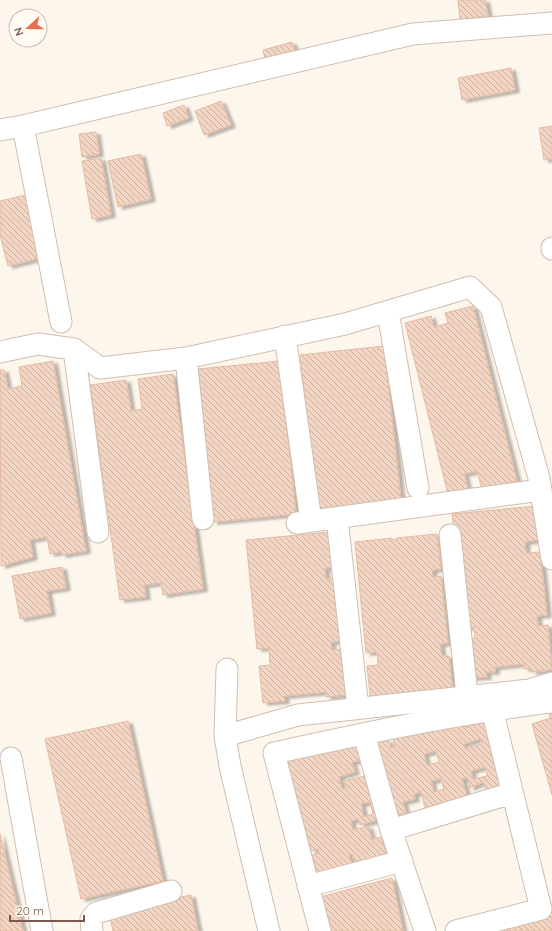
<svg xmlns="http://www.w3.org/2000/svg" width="552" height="931" viewBox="0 0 552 931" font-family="Quicksand,sans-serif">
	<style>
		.building { fill: url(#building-back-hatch); stroke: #e6bba3; fill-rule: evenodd; filter: url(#shadow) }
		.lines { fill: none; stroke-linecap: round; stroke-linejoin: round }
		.minor-casing { stroke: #d1beb0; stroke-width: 23 }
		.minor { stroke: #fff; stroke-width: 21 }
	</style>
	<defs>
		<pattern id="building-back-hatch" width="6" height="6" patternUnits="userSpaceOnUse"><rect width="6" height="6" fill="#f3d5c3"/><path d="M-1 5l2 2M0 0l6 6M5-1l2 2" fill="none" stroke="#cab0a1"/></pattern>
		<filter id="shadow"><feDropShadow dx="4.5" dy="2.5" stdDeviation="1" flood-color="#0004"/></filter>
	</defs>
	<rect width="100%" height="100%" fill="#fdf6ec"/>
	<path class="building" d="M458,0H485L488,16L460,20Z
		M292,42L296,55L266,63L263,50Z
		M511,68L515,90L462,100L458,78Z
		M221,101L231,125L204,135L195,111Z
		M184,105L189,118L167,126L163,113Z
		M552,126V159L544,160L539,128Z
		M96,132L99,154L82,157L79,134Z
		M141,154L151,199L118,207L108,161Z
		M101,158L111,215L92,219L82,161Z
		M25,195L40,258L8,266L0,235V201Z
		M473,306L517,481L482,490L477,471L464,474L469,493L449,498L405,323L431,316L434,327L448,323L445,313Z
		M384,346L401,500L317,509L300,355Z
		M53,361L86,551L62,555L61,552L50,554L47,537L30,540L33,557L1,566L0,370H4L8,389L22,386L19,367Z
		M280,361L296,514L213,522L198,369Z
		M173,374L203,589L163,595L161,583L144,585L146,597L120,600L90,385L126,380L131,411L142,409L138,379Z
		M535,506L539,540L525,542L526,553L540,552L547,615L537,616L538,626L548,625L552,670L532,672L531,668L524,669V664L495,667V672H486L487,677L470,678L466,639L475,638L474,627L464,628L452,514Z
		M330,532L333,567L325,568L326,579H334L341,641L331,642L332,650L341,649L346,695L326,697V692L284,696L285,701L263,703L259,666L270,665L269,648L257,649L246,540Z
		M437,534L441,569L432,570L433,577L441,576L448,643L440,644L442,656H449L453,695L371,703L367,666L378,665L377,652L366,653L355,542L392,538V540H396V538Z
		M62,567L66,588L47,591L51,613L20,619L12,576Z
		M552,713V795L532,724L550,718L549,714Z
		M483,715L502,787L486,791L483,782L470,788L468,778L462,779L467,796L425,808L421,792L414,794L415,799L403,802L406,813L393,816L374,744L388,740L391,748L395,747L393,739L407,735V737L411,736V734L464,720L466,728L468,727L466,720ZM480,739L482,744L465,748L464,744ZM436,751L439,762L427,765L424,754ZM485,767L487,776L473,779L471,771ZM441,779L444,789L434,792L431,781Z
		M128,721L163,881L81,899L45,739Z
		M356,741L361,760L352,762L355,772L339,777L342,789L346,788L344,781L365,776L377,820L360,825L358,819L351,821L353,830L368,826L372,839L381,837L387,856L361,863L359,860L354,861L352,854L349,855L352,865L317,874L312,855L319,853L318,849L311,851L286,758L322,749L323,754ZM370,802L373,814L364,817L361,804Z
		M0,834L23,931H0Z
		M392,878L403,931H329L320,897Z
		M191,895L198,931H113L109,912L157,906V902Z
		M552,916V931H488Z"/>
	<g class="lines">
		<defs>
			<path id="minor" d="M23,126L61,322
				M0,130L23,126L413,34L552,23
				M552,248V249
				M388,312L418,488
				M285,336L311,521
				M74,349L98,532
				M0,352L38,344L74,349L100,368L186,358L345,324L470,287L491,307L539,478L552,559
				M186,358L203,519
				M337,518L358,708
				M297,523L541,490
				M450,535L467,695
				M364,734L391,830L425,931
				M225,736L227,669
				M11,758L42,931
				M391,830L512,793
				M308,886L402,861
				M92,931L91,919L96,913L171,891
				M269,931L230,766L225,736L298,715L529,690L552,683
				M320,931L274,753C366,733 458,713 552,702
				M456,931L541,909L492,709"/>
		</defs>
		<use href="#minor" class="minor-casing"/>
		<use href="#minor" class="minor"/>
	</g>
	<g transform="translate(28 28) rotate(249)"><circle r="19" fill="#fffaf3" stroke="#cabbb1"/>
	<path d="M0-3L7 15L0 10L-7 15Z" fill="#e76f51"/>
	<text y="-6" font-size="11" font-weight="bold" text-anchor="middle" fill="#7a5c4d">N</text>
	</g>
	<path d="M10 915v6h74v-6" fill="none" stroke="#7a5c4d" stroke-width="2"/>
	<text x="16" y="915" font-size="12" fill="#7a5c4d" stroke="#fffaf3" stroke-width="3" paint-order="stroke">20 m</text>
</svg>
